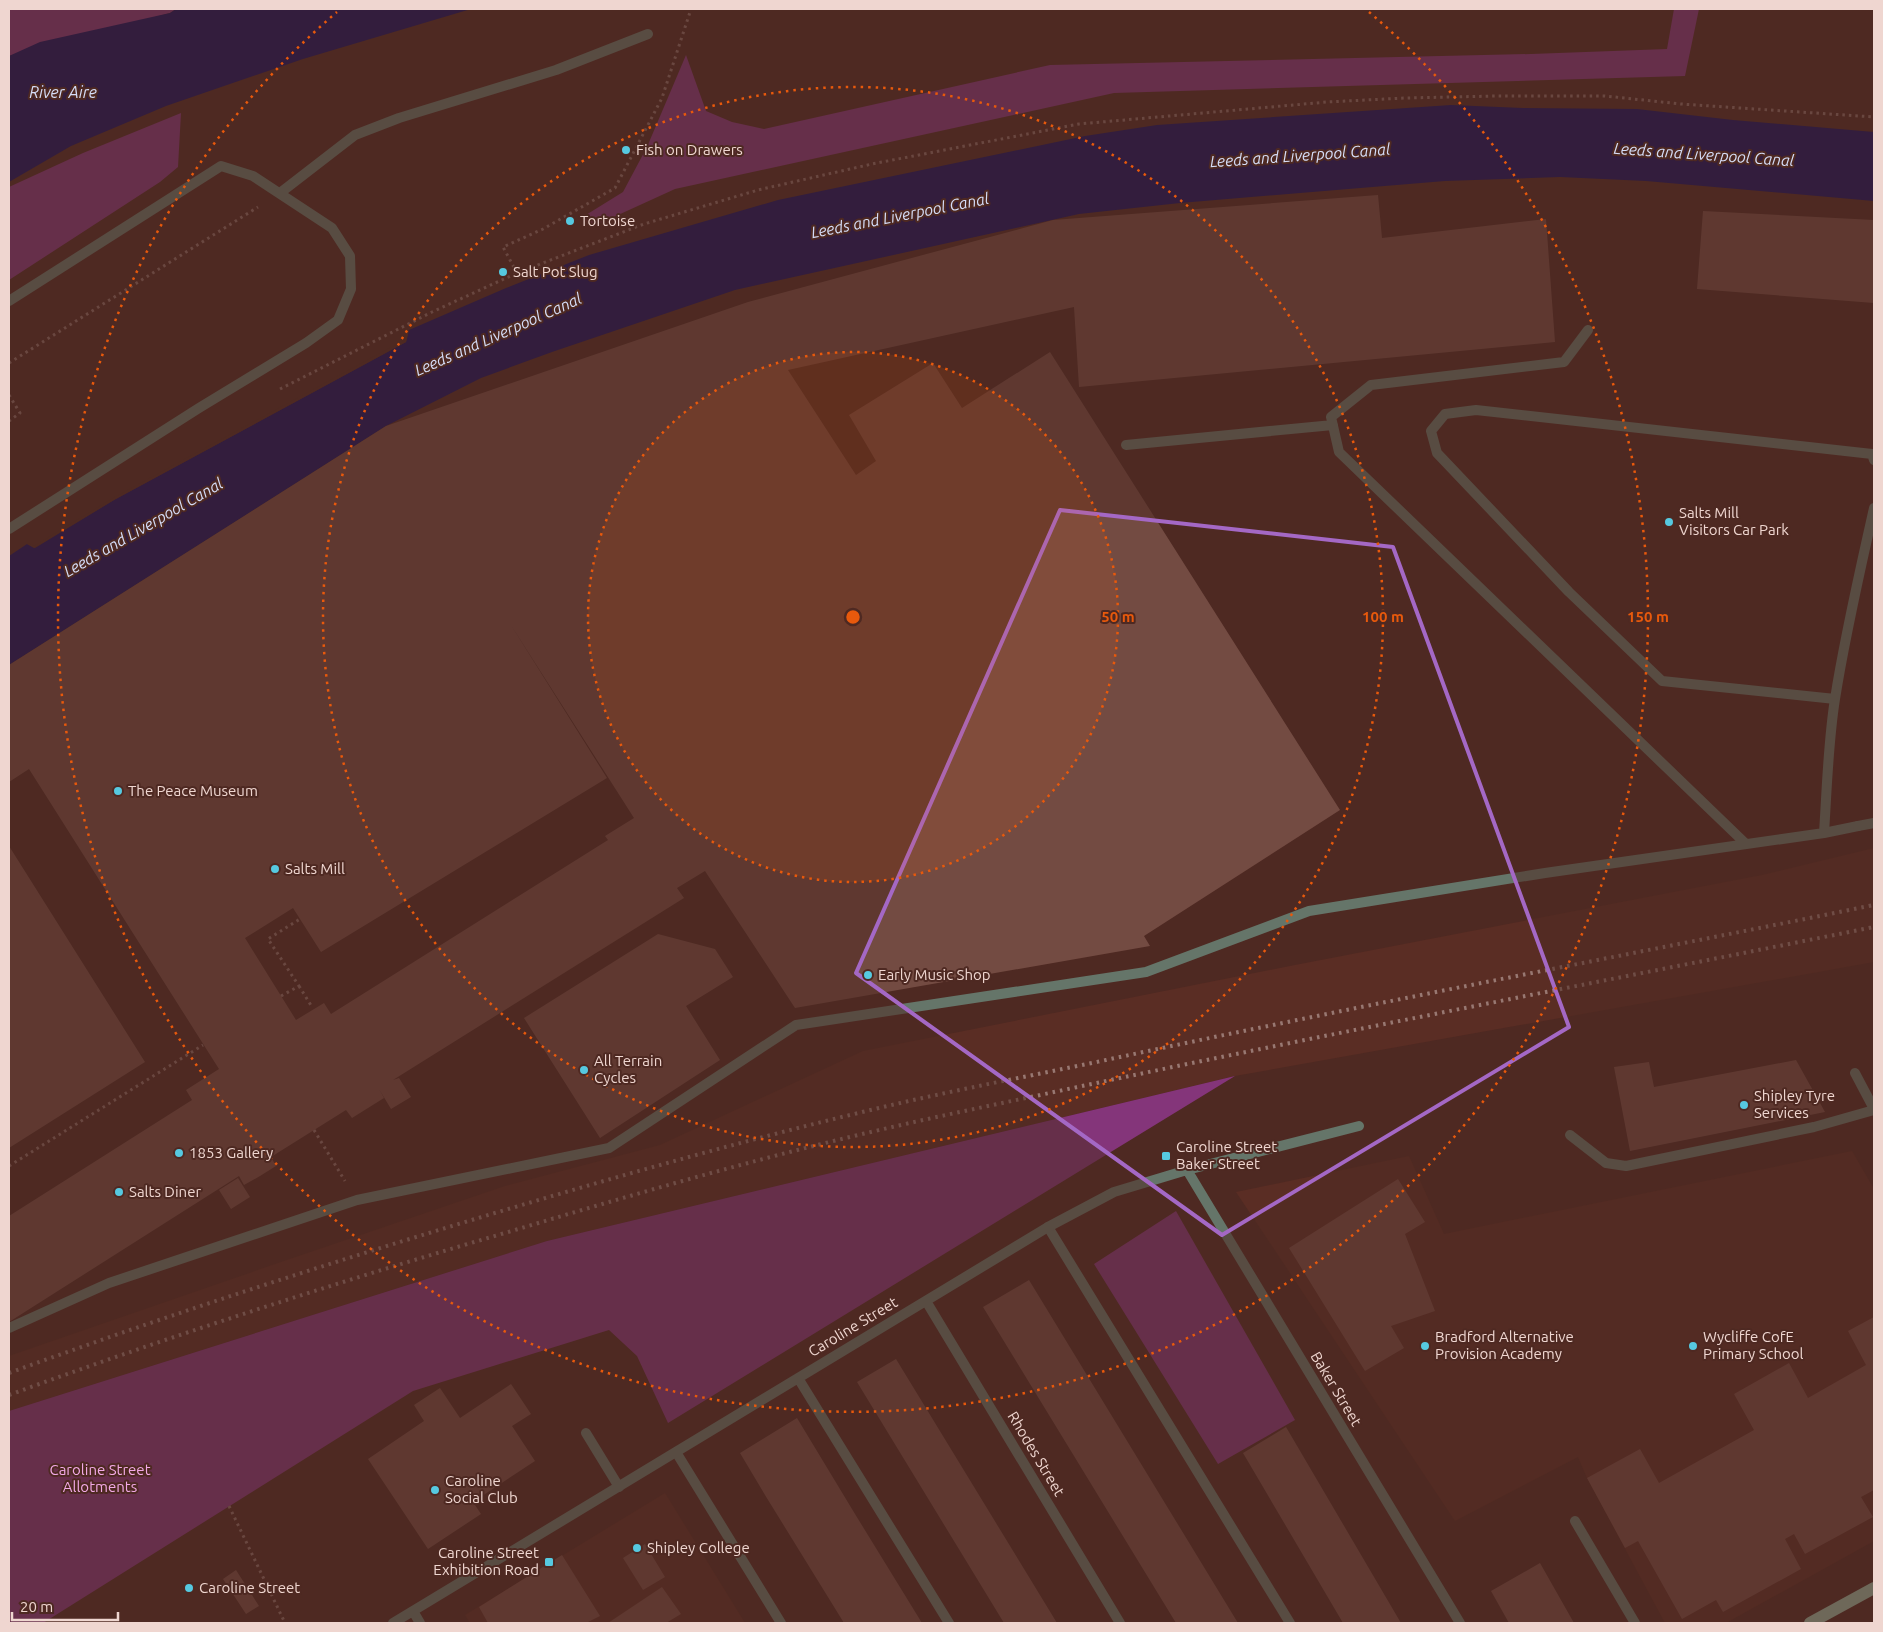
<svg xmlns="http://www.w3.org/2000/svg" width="1883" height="1632" viewBox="0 0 1883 1632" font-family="Ubuntu,sans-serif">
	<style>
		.built { fill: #5a2d24 }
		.green { fill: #84357a }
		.water { fill: #120f5d }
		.pier { fill: #4e2922 }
		.building { fill: #734b42; fill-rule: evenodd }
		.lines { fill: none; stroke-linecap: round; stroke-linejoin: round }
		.path { stroke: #8b6a64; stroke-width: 3; stroke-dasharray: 2.5 4; stroke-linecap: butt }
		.service { stroke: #657569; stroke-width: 10 }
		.minor { stroke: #657569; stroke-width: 10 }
		.primary { stroke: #94b39c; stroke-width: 12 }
		.rail { stroke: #987872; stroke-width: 4; stroke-dasharray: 2.5 5; stroke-linecap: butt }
		.marked { fill: none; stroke: #a468c5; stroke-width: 4; stroke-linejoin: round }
		.ring { fill: none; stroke: #e8590c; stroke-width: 2.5; stroke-dasharray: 2.5 5 }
		.poi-dot { fill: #56c9e0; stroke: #4e2922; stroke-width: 2 }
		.labels { text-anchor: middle; stroke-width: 4; stroke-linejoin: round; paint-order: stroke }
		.poi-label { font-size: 15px; fill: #efd6d0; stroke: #4e2922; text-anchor: start }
		.street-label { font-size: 15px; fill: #efd6d0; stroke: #4e2922 }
		.park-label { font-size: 15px; fill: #f2a9e6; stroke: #4e2922 }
		.water-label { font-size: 16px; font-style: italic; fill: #d5ddf8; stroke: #4e2922 }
		.centre { fill: #e8590c; stroke: #4e2922; stroke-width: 2.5 }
		.ring-label { font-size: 15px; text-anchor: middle; font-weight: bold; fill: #e8590c; stroke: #4e2922; stroke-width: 4; stroke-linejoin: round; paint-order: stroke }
	</style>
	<rect width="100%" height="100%" fill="#4e2922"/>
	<path class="built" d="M1874,848V962L1235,1076L547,1241L9,1411V1356L281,1262L505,1186L660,1145L863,1051L1295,965L1762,875Z
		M1852,1151L1874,1189V1541L1726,1623H1665L1587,1478L1578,1457L1455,1521L1236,1192L1409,1156L1444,1234Z
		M665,1493L745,1623H470L465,1615Z"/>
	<path class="green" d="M9,9H176L170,13L9,56Z
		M1674,9H1699L1685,76L1114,93L675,189L594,226L581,218L623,192L647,147L686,55L706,111L732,122L764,129L1050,65L1531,54L1667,49Z
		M181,113L178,167L160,182L9,280V187L83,153Z
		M1235,1076L668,1423L637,1356L609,1330L413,1391L43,1623H9V1411L547,1241Z
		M1176,1211L1295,1420L1218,1464L1094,1264Z"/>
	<path class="water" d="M176,9H471L303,59L166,106L71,146L9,182V56L40,42L170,13Z
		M1451,105L1523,108L1637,109L1733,120L1874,132V201L1646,181L1560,177L1445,181L1180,203L1079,214L735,290L552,352L481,378L386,426L9,665V556L27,544L35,548L114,500L406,342L409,330L506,288L589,255L778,200L1085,136L1157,125Z"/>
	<path class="pier" d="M409,330L406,342L114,500L34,548L27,544L29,543L34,546L113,498L404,340L406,332Z"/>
	<path class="building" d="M1378,195L1382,238L1546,219L1555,342L1079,387L1074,307L788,370L856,475L876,461L849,415L933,363L962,408L1050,352L1340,810L1144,936L1150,946L795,1008L705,871L677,888L684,898L393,1080L399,1078L411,1097L391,1109L379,1089L384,1098L352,1118L346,1110L271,1157L276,1166L260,1176L244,1185L239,1176L9,1322V1216L192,1100L186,1090L219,1069L29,769L9,782V665L386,426L748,302L1053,220ZM509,622L634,818L605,836L608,840L331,1014L324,1003L296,1020L245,938L293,908L321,952L607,778Z
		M1703,211L1874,220V303L1697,289Z
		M9,846L145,1062L9,1148Z
		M658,934L715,949L733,977L686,1006L720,1060L600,1138L524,1018Z
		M1796,1060L1825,1112L1630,1151L1614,1067L1649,1062L1654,1087Z
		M238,1178L250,1197L231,1209L219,1190Z
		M1398,1179L1425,1222L1405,1234L1435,1311L1391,1326L1404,1348L1365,1371L1289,1248Z
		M1029,1280L1238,1623H1176L983,1307Z
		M1874,1317V1490L1861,1497L1873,1517L1805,1554L1794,1534L1785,1539L1801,1569L1723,1612L1716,1600L1682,1619L1638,1541L1625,1548L1587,1478L1640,1449L1659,1483L1754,1430L1734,1394L1789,1363L1808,1398L1866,1365L1848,1331Z
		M896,1359L1057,1623H1004L857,1382Z
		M511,1384L531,1414L512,1426L535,1461L473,1502L481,1514L428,1549L368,1459L424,1421L414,1405L440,1388L460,1418Z
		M797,1418L855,1514L922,1623H844L765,1495L740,1453Z
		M1286,1427L1401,1623H1343L1243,1453Z
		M645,1544L665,1577L643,1590L623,1558Z
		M562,1555L600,1616L586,1623H488L479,1607Z
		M1540,1563L1574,1623H1509L1491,1591Z
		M236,1570L259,1606L246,1614L223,1579Z
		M662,1587L681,1614L666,1623H608Z"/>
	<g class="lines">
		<path class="path" d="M517,273L503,247L543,229L615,188L662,98L691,9
			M9,363L258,207
			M280,389L432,312L517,273L644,224L758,190L872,164L1079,124L1327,102L1405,98L1497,96H1605L1681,104L1874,117
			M9,395L20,413L9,421
			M299,986L312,1007
			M281,996L299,986L268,939L300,919
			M314,1130L345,1181
			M9,1166L203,1045
			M229,1506L285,1623"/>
		<path class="service" d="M280,193L355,135L399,118L556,70L648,34
			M9,301L221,166L253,176L332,228L350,256L351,289L338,320L306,343L199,408L9,529
			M1588,330L1564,362L1371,385L1331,417L1339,452L1746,844
			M1126,445L1333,425
			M1835,699L1662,681L1569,592L1437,453L1431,431L1445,414L1476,410L1872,454L1874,460
			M1824,833C1827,788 1828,743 1835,699C1845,635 1860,571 1874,508
			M1570,1135L1606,1163L1626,1166L1814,1127L1874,1110
			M1048,1227L1290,1623
			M9,1328L109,1283L357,1200L609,1148L796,1025L1146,972L1309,911L1545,873L1824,833L1858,826
			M586,1433L619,1487"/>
		<path class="minor" d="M1858,826L1874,823
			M1855,1073L1874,1109
			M1187,1170L1460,1623
			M926,1301L1120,1623
			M798,1378L949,1623
			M676,1452L781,1623
			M1575,1521L1635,1623
			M413,1611L420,1623
			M393,1623L1048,1227L1114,1192L1187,1170L1359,1126"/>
		<path class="primary" d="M1810,1623L1874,1588"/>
		<path class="rail" d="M9,1373C173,1313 338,1260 505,1210C629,1173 753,1138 879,1108C954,1090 1030,1076 1106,1060C1361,1005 1618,957 1874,905
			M9,1395C176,1334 344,1280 515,1230C638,1193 762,1157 888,1128C948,1114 1008,1102 1068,1089C1336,1032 1605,981 1874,927"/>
	</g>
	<path d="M0 0H1883V1632H0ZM1060,510L1393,547L1569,1027L1222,1235L856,973Z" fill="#4e2922" fill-opacity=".55" fill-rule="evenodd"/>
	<path class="marked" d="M1060,510L1393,547L1569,1027L1222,1235L856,973Z"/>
	<circle cx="853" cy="617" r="265" fill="#e8590c" fill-opacity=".12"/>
	<g class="ring">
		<circle cx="853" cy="617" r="265"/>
		<circle cx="853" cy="617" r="530"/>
		<path d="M1369 12A795 795 0 1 1 337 12"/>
	</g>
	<g class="poi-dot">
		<circle cx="626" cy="150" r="5"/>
		<circle cx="570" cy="221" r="5"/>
		<circle cx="503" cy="272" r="5"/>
		<circle cx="1669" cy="522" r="5"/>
		<circle cx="118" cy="791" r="5"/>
		<circle cx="275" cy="869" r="5"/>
		<circle cx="868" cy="975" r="5"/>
		<circle cx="584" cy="1070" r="5"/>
		<circle cx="1744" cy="1105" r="5"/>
		<circle cx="179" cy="1153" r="5"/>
		<rect x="1161" y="1151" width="10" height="10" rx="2.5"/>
		<circle cx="119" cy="1192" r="5"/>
		<circle cx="1425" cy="1346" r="5"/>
		<circle cx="1693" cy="1346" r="5"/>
		<circle cx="435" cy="1490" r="5"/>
		<circle cx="637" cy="1548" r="5"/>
		<rect x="544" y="1557" width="10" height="10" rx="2.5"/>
		<circle cx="189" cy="1588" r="5"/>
	</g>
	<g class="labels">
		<g class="poi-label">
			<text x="636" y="155">Fish on Drawers</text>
			<text x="580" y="226">Tortoise</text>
			<text x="513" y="277">Salt Pot Slug</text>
			<text x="1679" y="518">Salts Mill<tspan x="1679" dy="17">Visitors Car Park</tspan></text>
			<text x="128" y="796">The Peace Museum</text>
			<text x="285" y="874">Salts Mill</text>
			<text x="878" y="980">Early Music Shop</text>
			<text x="594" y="1066">All Terrain<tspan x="594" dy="17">Cycles</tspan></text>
			<text x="1754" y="1101">Shipley Tyre<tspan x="1754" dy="17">Services</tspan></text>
			<text x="1176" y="1152">Caroline Street<tspan x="1176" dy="17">Baker Street</tspan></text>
			<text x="189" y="1158">1853 Gallery</text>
			<text x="129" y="1197">Salts Diner</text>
			<text x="1435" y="1342">Bradford Alternative<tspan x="1435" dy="17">Provision Academy</tspan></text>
			<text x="1703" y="1342">Wycliffe CofE<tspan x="1703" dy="17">Primary School</tspan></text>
			<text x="445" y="1486">Caroline<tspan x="445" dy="17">Social Club</tspan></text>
			<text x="647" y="1553">Shipley College</text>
			<text x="539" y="1558" text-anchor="end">Caroline Street<tspan x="539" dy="17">Exhibition Road</tspan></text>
			<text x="199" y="1593">Caroline Street</text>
		</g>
		<g class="street-label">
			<text transform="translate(853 1327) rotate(-31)" y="5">Caroline Street</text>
			<text transform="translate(1336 1389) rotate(59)" y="5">Baker Street</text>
			<text transform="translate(1036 1454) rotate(59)" y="5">Rhodes Street</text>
		</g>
		<g class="park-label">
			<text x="100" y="1475">Caroline Street<tspan x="100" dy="17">Allotments</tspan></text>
		</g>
		<g class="water-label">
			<text x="63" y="98">River Aire</text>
			<text transform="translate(1704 154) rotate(4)" y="6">Leeds and Liverpool Canal</text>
			<text transform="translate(1300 155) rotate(-4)" y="6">Leeds and Liverpool Canal</text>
			<text transform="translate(900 215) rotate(-11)" y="6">Leeds and Liverpool Canal</text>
			<text transform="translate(498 334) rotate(-24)" y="6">Leeds and Liverpool Canal</text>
			<text transform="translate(143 527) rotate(-30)" y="6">Leeds and Liverpool Canal</text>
		</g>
	</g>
	<circle cx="853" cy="617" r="8" class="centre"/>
	<g class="ring-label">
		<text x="1118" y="622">50 m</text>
		<text x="1383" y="622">100 m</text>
		<text x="1648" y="622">150 m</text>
	</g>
	<rect width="1883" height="1632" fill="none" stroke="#efd6d0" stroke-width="20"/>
	<path d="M12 1612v8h106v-8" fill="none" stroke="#efd6d0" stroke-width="2.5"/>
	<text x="20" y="1612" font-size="15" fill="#efd6d0" stroke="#4e2922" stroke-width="4" paint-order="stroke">20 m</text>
</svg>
